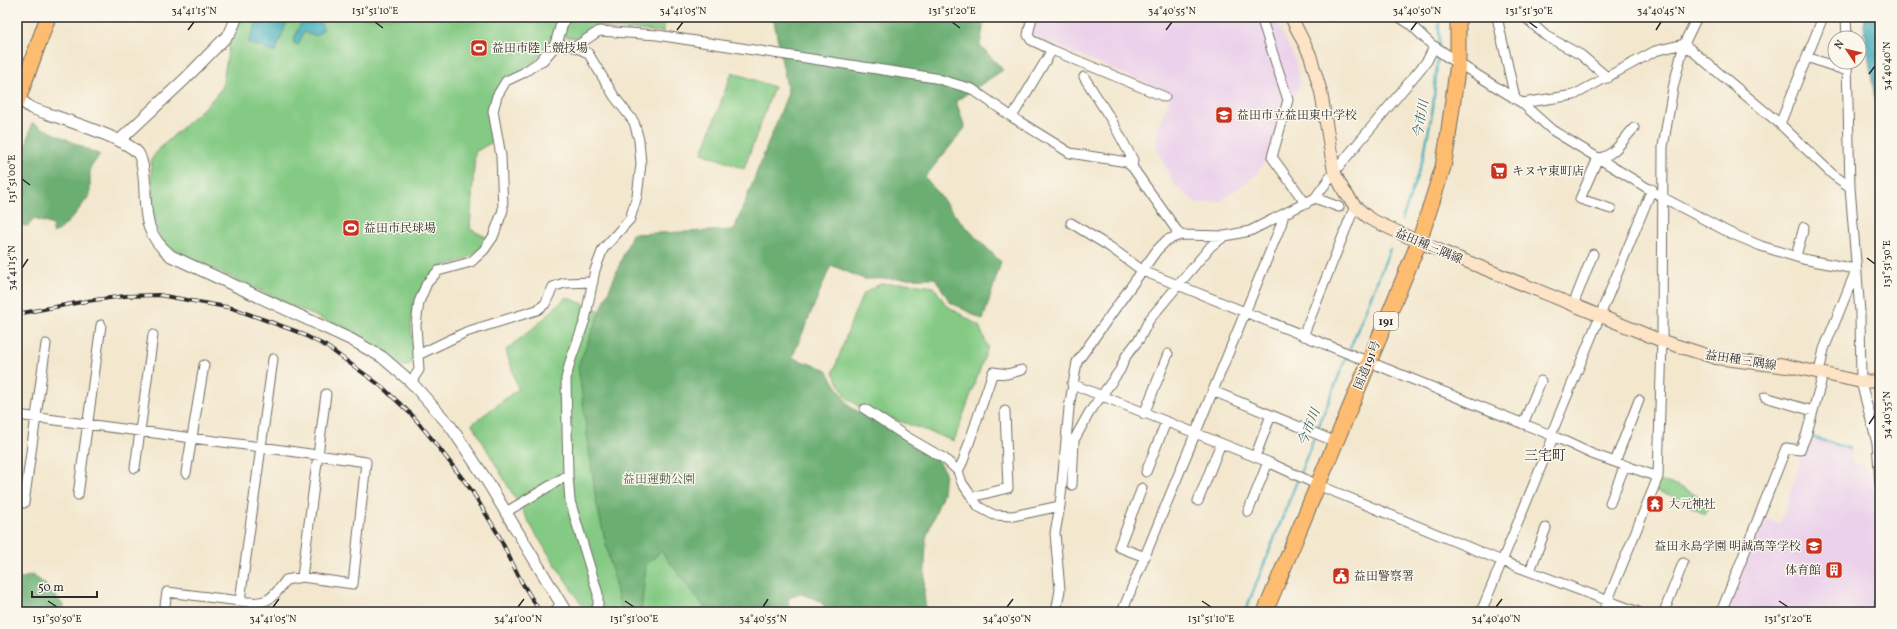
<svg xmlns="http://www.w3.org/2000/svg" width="1897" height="629" viewBox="0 0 1897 629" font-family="Vollkorn,'Noto Serif JP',serif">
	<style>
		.built { fill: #ebd1eb }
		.green { fill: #84ca84; stroke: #587a58 }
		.forest { fill: #6bae72; stroke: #4b6c4e }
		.water { fill: #3dacba; stroke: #346c72 }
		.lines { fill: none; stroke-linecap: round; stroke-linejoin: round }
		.stream { stroke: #3dacba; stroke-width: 2.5 }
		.minor-casing { stroke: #716d64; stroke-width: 11 }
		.tertiary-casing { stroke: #716d64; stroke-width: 13 }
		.secondary-casing { stroke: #716d64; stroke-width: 14 }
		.trunk-casing { stroke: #716d64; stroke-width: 17 }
		.minor { stroke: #fff; stroke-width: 9 }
		.tertiary { stroke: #fff; stroke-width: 11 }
		.secondary { stroke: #fee4c6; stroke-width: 12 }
		.trunk { stroke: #fdbc70; stroke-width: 15 }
		.rail-casing { stroke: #2b2b2b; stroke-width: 4 }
		.rail { stroke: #fbf7ec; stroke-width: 2.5; stroke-dasharray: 8; stroke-linecap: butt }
		.ticks { fill: none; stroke: #2b2b2b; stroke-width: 1.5 }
		.labels { text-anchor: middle; stroke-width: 3; stroke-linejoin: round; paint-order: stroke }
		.shield { fill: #fbf7ec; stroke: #696865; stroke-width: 1 }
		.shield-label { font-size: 11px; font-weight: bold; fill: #2b2b2b }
		.poi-label { font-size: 12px; fill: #2b2b2b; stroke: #fbf7ec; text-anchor: start }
		.street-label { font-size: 12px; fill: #2b2b2b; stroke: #fbf7ec }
		.park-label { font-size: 12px; fill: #465b46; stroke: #fbf7ec }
		.water-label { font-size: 13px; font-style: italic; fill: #325f64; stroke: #fbf7ec }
		.quarter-label { font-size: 14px; fill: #2b2b2b; stroke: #fbf7ec }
		.neatline { fill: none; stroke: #2b2b2b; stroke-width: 1.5 }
		.ticks-label { font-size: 10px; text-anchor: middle; fill: #2b2b2b }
	</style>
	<rect width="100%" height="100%" fill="#fbf7ec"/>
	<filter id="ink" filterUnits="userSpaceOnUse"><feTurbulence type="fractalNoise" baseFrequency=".025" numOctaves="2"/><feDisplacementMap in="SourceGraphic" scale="8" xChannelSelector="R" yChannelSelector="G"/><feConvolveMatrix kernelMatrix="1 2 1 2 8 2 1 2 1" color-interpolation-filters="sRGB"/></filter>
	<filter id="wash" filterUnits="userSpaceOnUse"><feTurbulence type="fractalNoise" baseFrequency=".012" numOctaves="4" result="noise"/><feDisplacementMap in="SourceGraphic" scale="16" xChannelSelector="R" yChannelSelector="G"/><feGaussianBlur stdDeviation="0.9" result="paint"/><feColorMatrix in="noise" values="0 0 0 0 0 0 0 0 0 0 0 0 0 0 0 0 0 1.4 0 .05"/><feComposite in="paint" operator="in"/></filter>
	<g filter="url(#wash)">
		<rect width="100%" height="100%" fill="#f3e7ce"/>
		<path class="built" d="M1037,17H1275L1295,60L1300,83L1268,157L1256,175L1220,201L1196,203L1175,186L1157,150L1158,127L1171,94L1031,35Z
			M1808,437L1852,450L1851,462L1865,466L1874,478L1878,568L1873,612H1725L1762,517L1780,524Z"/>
		<path class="green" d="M240,17H665L664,32L600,27L582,39L554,35L540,56L493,95L494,141L475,152L470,229L488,238C472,261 462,261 437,268L415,300L411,323L414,360L409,366H402L367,340L178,253L166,245L158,233L153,216L151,160L158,150L209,103L222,88L230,39Z
			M732,72L774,87L744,169L702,153Z
			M905,283L934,287L946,305L979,326L988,347L954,441L858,406L848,399L833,373L853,317L863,294L880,284Z
			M566,297L814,397V581L774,598L776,612H586L537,536L472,424L518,389L506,350L538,324Z
			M1659,481L1677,485L1710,503L1705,515L1673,496L1655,491Z"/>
		<path class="forest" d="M759,17H985L980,45L1003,70L956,101L965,128L925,177L960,221L1001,262L983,320L950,302L935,278L864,279L831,265L792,358L826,369L850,407L932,453L945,472L943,493L926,538L924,594L926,612H830L818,600L799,593L788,599L790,612H708L661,551L646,566L641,612H624L620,606L596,501L578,366L632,234L734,230L788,93L774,21Z
			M32,123L100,155L90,168V195L72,218L60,230L53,233V225L34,219L28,226L17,225V183Z
			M32,575L44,583L64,606L63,612H17V580Z"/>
		<path class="water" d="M259,17H289L275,53L248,43Z
			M303,17H317L324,29L316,36L304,32L298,45L293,43Z
			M1865,17H1880V134L1864,26Z"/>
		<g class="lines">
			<path class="stream" d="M1439,17V46
				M1402,220L1423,159L1433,108L1438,53
				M1349,351L1390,249
				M1812,437L1850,449
				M1245,612L1347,355"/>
		</g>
	</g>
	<g filter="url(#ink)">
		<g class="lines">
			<defs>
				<path id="minor" d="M1261,17L1288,100L1272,157L1306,204
					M1497,17L1515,98
					M1525,17L1546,36L1581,55L1608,78
					M1846,17L1847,38
					M1684,44L1780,124L1832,174L1850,187
					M575,47L599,31L657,35L935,78L972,89L1012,117L1070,153L1127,162L1133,168L1180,235
					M1052,50L1165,97
					M1807,57L1847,71
					M1847,62L1850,187L1860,312L1861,382L1877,443L1880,484
					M1458,63L1522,103L1552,130L1662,197L1730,233L1761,246L1803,259L1855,269
					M1084,77L1112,121L1133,160L1132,167
					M1522,103L1574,95L1655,51L1684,44
					M1012,117L1052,50L1031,40L1028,35L1032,17
					M1780,124L1823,17
					M1315,198L1339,207
					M1611,209L1580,199L1598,158C1614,157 1624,138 1634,128
					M1071,223L1110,247L1143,271L1551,435L1592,454L1658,477
					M1796,256L1804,227
					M1573,305L1593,254
					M1303,336L1355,206
					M418,355L466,332L537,310L545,304L553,287L564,283L593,282
					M411,382L419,370L416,325L419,302L427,283L438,271L471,262L484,250L493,237L503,210L501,156L493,111L497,96L506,81L523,73L542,60
					M1072,384L1268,462L1318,485L1502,561L1638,612
					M1213,391L1336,442
					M1765,397L1813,411
					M865,409L907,437L945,459L958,471L962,483L979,507L994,515L1013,516L1060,506
					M1144,414L1168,354
					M17,415L261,447L366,462L353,584L302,577L286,580C271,601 266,605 240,601
					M1523,424L1541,381
					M1255,457L1271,415
					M1615,462L1639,400
					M135,468L153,335
					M958,471L963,461L993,372L1007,374L1022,370
					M1146,472L1166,422
					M186,473L204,365
					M568,475L570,501L598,594V605L595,612
					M1072,485L1074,440L1089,413L1120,370L1126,356L1140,338L1149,320L1211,246L1225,236
					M1142,488L1119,547L1145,557
					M78,495L101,325
					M972,497L1008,488L1005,411
					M1198,501L1221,443
					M24,503L46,344
					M1610,503L1625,465
					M506,512L568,475L566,379L570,362L585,320L595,270L603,249L630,219L637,196L641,164L639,140L634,122L614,96L588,53L575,47L556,44
					M1248,512L1268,462
					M1530,571L1546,528
					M302,577L326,394
					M164,612L167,592L240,601L273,359
					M554,612L561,604
					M1056,612L1060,590L1055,533L1060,506L1069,408L1077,362L1157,250L1167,240L1180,235L1225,236L1250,231L1315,198L1334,172L1427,61L1434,47L1410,24L1399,17
					M1122,612L1281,225L1284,214
					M1481,612L1552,440L1551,435L1652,189
					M1603,612L1658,477L1662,341L1663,147L1673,88L1684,44L1697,17
					M1664,612L1683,563
					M1721,612L1786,448L1800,450L1806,436L1823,375L1820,368L1824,349L1855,273
					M1879,612L1880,600"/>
				<path id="tertiary" d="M1434,47L1458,63
					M542,60L556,44L564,17
					M18,98L31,108C53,116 124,137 138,153C142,159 143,169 144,176C147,212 141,231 171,256L352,340L382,357L411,382L451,427L487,481L566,612
					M120,140L185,79L230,33L237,17"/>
				<path id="secondary" d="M1291,17L1310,55L1321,92L1334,172L1344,191L1355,206L1370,219L1419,242L1662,341L1716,358L1787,367
					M1780,364L1861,382L1880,381"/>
				<path id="trunk" d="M17,102L48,17
					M1265,612L1419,242L1443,167L1447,144L1458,63V17"/>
			</defs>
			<use href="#minor" class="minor-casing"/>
			<use href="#tertiary" class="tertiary-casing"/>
			<use href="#secondary" class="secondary-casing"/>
			<use href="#trunk" class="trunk-casing"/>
			<use href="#minor" class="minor"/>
			<use href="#tertiary" class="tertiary"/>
			<use href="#secondary" class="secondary"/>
			<use href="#trunk" class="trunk"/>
			<defs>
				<path id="rail" d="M17,314L87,301L125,296L159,295L232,308L298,332L326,346L381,386L412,415L432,439L472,491L498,534L521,581L540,612"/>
			</defs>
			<use href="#rail" class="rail-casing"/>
			<use href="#rail" class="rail"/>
		</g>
	</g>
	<path class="ticks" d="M375,22L383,28M952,22L960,28M1529,22L1537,28M188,30L194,22M677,30L683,22M1166,30L1172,22M1411,30L1417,22M1656,30L1661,22M1869,74L1875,66M22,179L30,185M1867,258L1875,264M22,268L28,259M1869,424L1875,415M48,601L57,607M625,601L634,607M1202,601L1211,607M1779,601L1788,607M273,607L279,599M518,607L524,599M763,607L768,599M1007,607L1013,599M1496,607L1502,599"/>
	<defs>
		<symbol id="stadium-square" viewBox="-11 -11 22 22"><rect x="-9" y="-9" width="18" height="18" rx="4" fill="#c8321e" stroke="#fbf7ec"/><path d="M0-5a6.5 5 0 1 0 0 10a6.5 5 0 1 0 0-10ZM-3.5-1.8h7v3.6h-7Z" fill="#fff"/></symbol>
		<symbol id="school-square" viewBox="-11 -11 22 22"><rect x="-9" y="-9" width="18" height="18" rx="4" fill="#c8321e" stroke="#fbf7ec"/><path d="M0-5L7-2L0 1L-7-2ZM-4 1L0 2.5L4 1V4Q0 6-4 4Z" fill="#fff"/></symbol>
		<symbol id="supermarket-square" viewBox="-11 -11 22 22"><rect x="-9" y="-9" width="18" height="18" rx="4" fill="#c8321e" stroke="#fbf7ec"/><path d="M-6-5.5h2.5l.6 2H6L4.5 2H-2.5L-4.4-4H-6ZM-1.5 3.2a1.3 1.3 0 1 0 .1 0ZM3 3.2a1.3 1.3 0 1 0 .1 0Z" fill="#fff"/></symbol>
		<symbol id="temple-square" viewBox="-11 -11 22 22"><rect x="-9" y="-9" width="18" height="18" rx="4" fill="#c8321e" stroke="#fbf7ec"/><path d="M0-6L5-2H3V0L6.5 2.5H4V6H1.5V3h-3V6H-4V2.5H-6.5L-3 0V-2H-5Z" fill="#fff"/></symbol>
		<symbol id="building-square" viewBox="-11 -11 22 22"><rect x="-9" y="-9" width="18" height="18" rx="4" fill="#c8321e" stroke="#fbf7ec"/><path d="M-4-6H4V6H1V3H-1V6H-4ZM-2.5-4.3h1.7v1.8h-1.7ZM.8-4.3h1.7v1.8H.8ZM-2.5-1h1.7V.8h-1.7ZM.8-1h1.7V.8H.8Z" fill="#fff"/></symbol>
		<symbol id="civic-square" viewBox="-11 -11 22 22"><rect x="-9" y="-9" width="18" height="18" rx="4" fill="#c8321e" stroke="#fbf7ec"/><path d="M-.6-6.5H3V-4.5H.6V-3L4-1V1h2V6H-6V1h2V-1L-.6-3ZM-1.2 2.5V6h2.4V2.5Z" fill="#fff"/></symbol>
	</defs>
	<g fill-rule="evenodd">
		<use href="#stadium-square" x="469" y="38" width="20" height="20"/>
		<use href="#school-square" x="1214" y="105" width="20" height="20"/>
		<use href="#supermarket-square" x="1489" y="161" width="20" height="20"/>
		<use href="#stadium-square" x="341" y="218" width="20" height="20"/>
		<use href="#temple-square" x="1645" y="494" width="20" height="20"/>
		<use href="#school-square" x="1804" y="536" width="20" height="20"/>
		<use href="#building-square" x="1824" y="560" width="20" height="20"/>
		<use href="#civic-square" x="1331" y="566" width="20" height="20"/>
	</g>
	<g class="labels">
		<rect class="shield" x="1374" y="312" width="24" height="18" rx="3"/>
		<g class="shield-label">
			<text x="1386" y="325">191</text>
		</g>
		<g class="poi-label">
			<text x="492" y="52">益田市陸上競技場</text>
			<text x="1237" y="119">益田市立益田東中学校</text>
			<text x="1512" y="175">キヌヤ東町店</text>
			<text x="364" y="232">益田市民球場</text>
			<text x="1668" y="508">大元神社</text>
			<text x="1801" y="550" text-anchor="end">益田永島学園 明誠高等学校</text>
			<text x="1821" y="574" text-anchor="end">体育館</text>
			<text x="1354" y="580">益田警察署</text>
		</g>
		<g class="street-label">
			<text transform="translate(1429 246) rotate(23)" y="4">益田種三隅線</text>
			<text transform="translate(1741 360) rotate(9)" y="4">益田種三隅線</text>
			<text transform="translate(1367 365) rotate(-68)" y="4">国道191号</text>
		</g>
		<g class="park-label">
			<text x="659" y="483">益田運動公園</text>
		</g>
		<g class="water-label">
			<text transform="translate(1420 119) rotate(-80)" y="5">今市川</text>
			<text transform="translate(1308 427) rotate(-68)" y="5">今市川</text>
		</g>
		<g class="quarter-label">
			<text x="1545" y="460">三宅町</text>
		</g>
	</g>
	<rect width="1897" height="629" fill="none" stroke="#fbf7ec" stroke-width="44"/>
	<g transform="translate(1847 50) rotate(305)"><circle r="19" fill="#fbf7ec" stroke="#a8a59f"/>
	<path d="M0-3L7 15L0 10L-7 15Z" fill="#c8321e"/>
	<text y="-6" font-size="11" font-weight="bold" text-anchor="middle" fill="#2b2b2b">N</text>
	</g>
	<path d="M32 591v6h65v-6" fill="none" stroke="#2b2b2b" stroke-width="2"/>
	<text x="38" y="591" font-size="12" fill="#2b2b2b" stroke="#fbf7ec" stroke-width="3" paint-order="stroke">50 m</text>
	<rect x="22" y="22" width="1853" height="585" class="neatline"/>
	<g class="ticks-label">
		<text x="194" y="14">34°41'15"N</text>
		<text x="375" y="14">131°51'10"E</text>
		<text x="683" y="14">34°41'05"N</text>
		<text x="952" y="14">131°51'20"E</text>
		<text x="1172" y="14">34°40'55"N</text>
		<text x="1417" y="14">34°40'50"N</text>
		<text x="1529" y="14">131°51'30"E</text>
		<text x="1661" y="14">34°40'45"N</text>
		<text transform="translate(1886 66) rotate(-90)" y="4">34°40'40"N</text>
		<text transform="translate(11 179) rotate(-90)" y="4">131°51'00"E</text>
		<text transform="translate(1886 264) rotate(-90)" y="4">131°51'30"E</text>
		<text transform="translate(11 268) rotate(-90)" y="4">34°41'15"N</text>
		<text transform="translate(1886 415) rotate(-90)" y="4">34°40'35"N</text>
		<text x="57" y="622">131°50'50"E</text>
		<text x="273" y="622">34°41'05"N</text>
		<text x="518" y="622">34°41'00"N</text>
		<text x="634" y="622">131°51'00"E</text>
		<text x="763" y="622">34°40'55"N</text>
		<text x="1007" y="622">34°40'50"N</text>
		<text x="1211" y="622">131°51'10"E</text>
		<text x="1496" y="622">34°40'40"N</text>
		<text x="1788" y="622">131°51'20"E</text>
	</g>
</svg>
